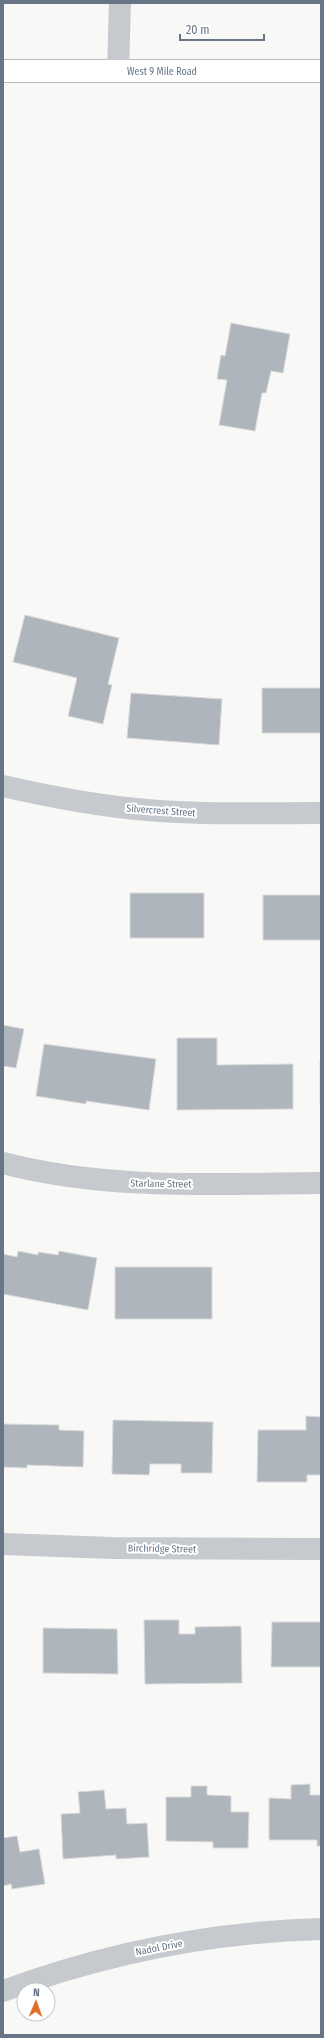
<svg xmlns="http://www.w3.org/2000/svg" width="324" height="2038" viewBox="0 0 324 2038" font-family="'Fira Sans Condensed',sans-serif">
	<style>
		.building { fill: #afb5bc; stroke: #dadad8 }
		.lines { fill: none; stroke-linecap: round; stroke-linejoin: round }
		.secondary-casing { stroke: #b8bcc2; stroke-width: 24 }
		.street { stroke: #c6c9cd; stroke-width: 22 }
		.secondary { stroke: #fff; stroke-width: 22 }
		.labels { text-anchor: middle; stroke-width: 4; stroke-linejoin: round; paint-order: stroke }
		.street-label { font-size: 10px; fill: #687587; stroke: #fff }
	</style>
	<rect width="100%" height="100%" fill="#f8f9f6"/>
	<path class="building" d="M231,323L290,334L283,373L271,371L266,393H262L255,431L219,425L227,380L217,379L221,355L225,356Z
		M25,615L119,638L108,684L112,685L103,724L68,716L77,678L13,662Z
		M262,688H321V733H262Z
		M131,693L222,699L219,745L127,738Z
		M130,893H204V938H130Z
		M263,895H321V940H263Z
		M3,1025L24,1029L16,1068L3,1066Z
		M177,1038H217V1065L293,1064V1109L177,1110Z
		M44,1044L156,1059L149,1110L86,1101V1104L36,1096Z
		M321,1060V1105H320V1061Z
		M18,1251L38,1255V1252L58,1255L59,1251L97,1258L88,1310L3,1294V1254L17,1257Z
		M115,1267H212V1319H115Z
		M306,1416L321,1417V1475H307V1482H257L258,1430H306Z
		M113,1420L213,1422L212,1473H181V1464H150L149,1475L112,1474Z
		M3,1424L59,1425V1430L84,1431L83,1467L27,1465V1468L3,1467Z
		M144,1620H179V1634H195V1627L241,1626L242,1683L145,1684Z
		M272,1622H321V1667H271Z
		M43,1628L117,1629L118,1674L43,1673Z
		M310,1784V1795H321V1846H317V1840H269V1798L291,1799V1785Z
		M191,1786H207V1795L231,1796V1812H249L248,1848H213V1842L166,1841V1797H191Z
		M104,1790L106,1809L126,1808L127,1824L147,1823L149,1857L116,1859V1855L63,1859L61,1814L80,1813L78,1792Z
		M17,1836L20,1852L39,1849L45,1884L12,1889L11,1884L3,1886V1838Z"/>
	<g class="lines">
		<defs>
			<g id="secondary">
				<path id="s1" d="M3,71H321"/>
			</g>
		</defs>
		<use href="#secondary" class="secondary-casing"/>
		<path class="street" d="M118,70L120,3
			M3,786C51,797 98,806 147,810C205,815 263,813 321,813
			M3,1163C106,1190 215,1184 321,1183
			M3,1544L112,1548L321,1549
			M3,1991C106,1953 211,1932 321,1929"/>
		<use href="#secondary" class="secondary"/>
	</g>
	<g class="labels">
		<g class="street-label">
			<text dy="4" stroke="none"><textPath href="#s1" startOffset="159">West 9 Mile Road</textPath></text>
			<text transform="translate(161 810) rotate(4)" y="4">Silvercrest Street</text>
			<text transform="translate(161 1183) rotate(1)" y="4">Starlane Street</text>
			<text transform="translate(162 1548) rotate(1)" y="4">Birchridge Street</text>
			<text transform="translate(159 1947) rotate(-11)" y="4">Nadol Drive</text>
		</g>
	</g>
	<rect width="324" height="2038" fill="none" stroke="#687587" stroke-width="8"/>
	<g transform="translate(36 2002) rotate(2)"><circle r="19" fill="#ffffff" stroke="#c3c8cf"/>
	<path d="M0-3L7 15L0 10L-7 15Z" fill="#e36f2c"/>
	<text y="-6" font-size="11" font-weight="bold" text-anchor="middle" fill="#687587">N</text>
	</g>
	<path d="M180 34v6h84v-6" fill="none" stroke="#687587" stroke-width="2"/>
	<text x="186" y="34" font-size="12" fill="#687587" stroke="#ffffff" stroke-width="3" paint-order="stroke">20 m</text>
</svg>
